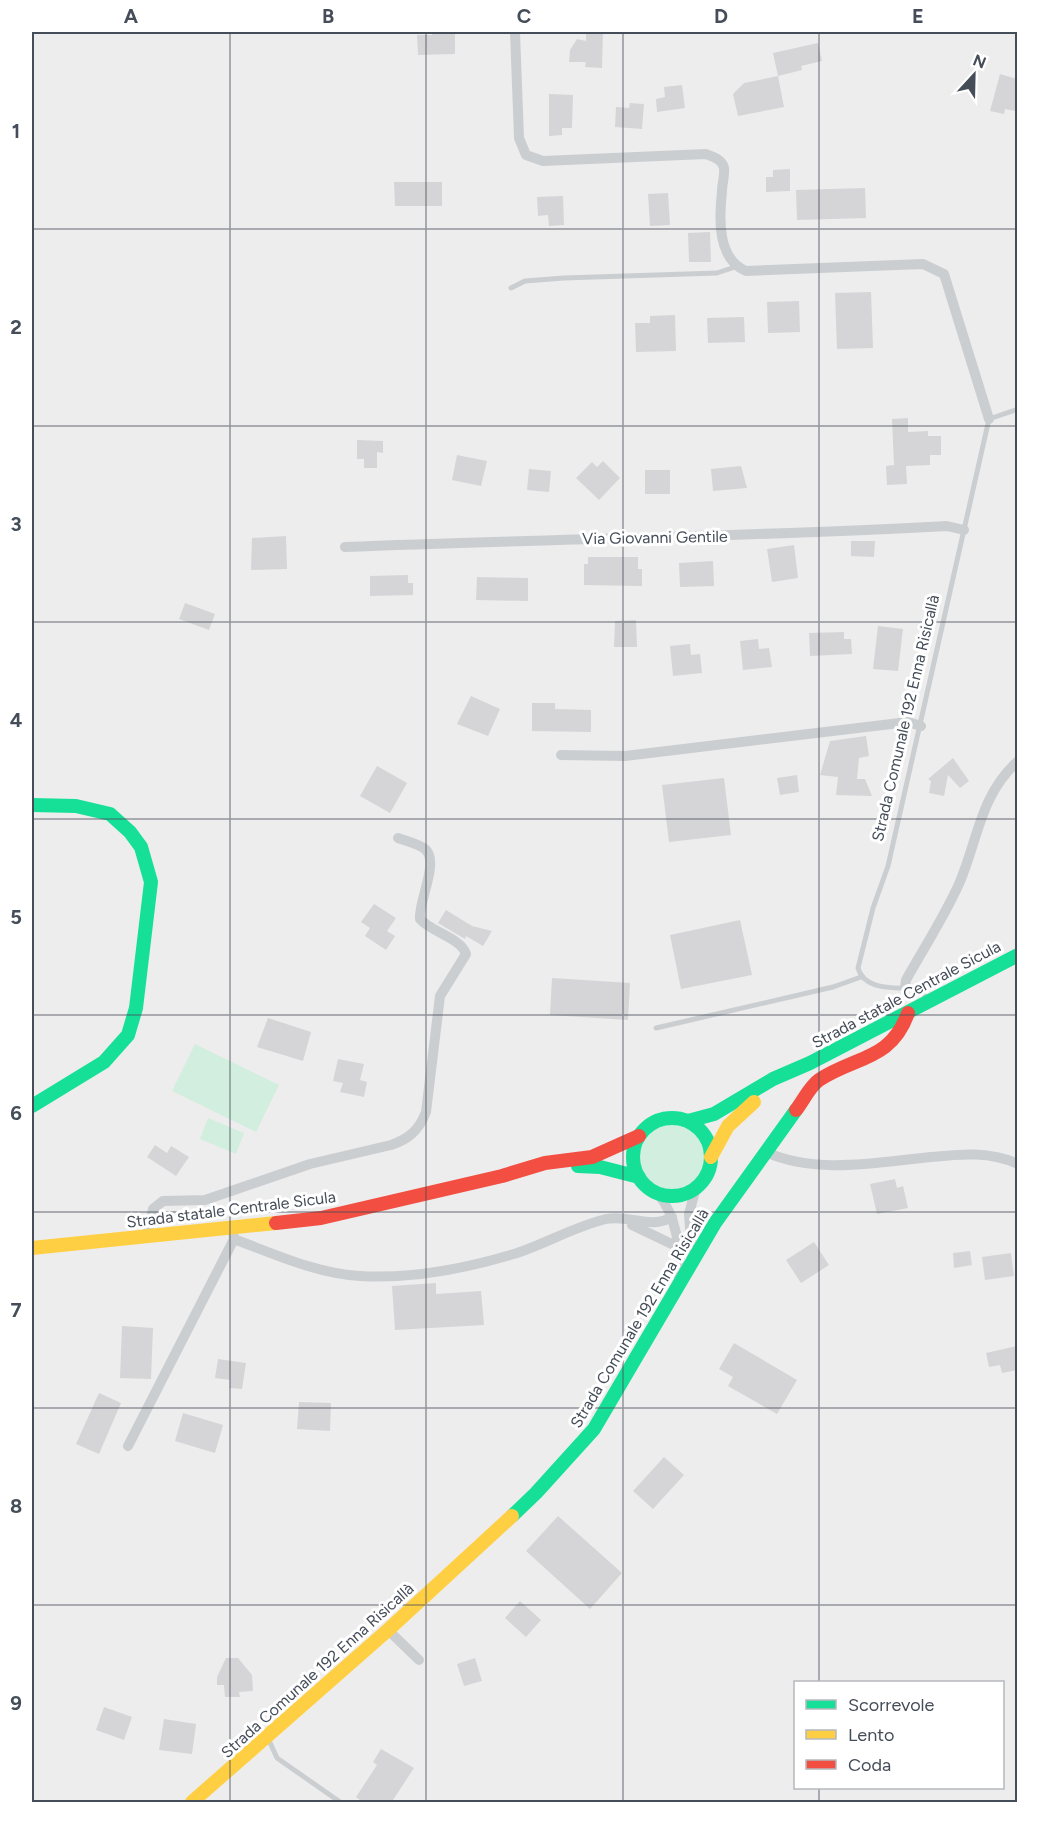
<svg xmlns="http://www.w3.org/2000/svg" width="1049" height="1834" viewBox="0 0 1049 1834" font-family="Figtree,sans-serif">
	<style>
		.green { fill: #d1eedf }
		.building { fill: #d5d5d7 }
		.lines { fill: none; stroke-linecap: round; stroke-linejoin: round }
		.lane { stroke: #cbced1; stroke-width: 5 }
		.street { stroke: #cbced1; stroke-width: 10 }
		.fast { stroke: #16e098; stroke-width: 14 }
		.slow { stroke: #ffcf43; stroke-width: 14 }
		.jam { stroke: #f24e42; stroke-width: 14 }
		.grid { fill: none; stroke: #454d59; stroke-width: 1.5; stroke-opacity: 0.55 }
		.labels { text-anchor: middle; stroke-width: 6; stroke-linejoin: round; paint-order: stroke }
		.street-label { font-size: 16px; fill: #454d59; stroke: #fff }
		.neatline { fill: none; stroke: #454d59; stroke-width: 2 }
		.grid-label { font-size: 20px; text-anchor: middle; font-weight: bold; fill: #454d59 }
	</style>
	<rect width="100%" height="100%" fill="#eeeded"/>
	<path class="green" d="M195,1044L279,1085L256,1132L172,1091Z
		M208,1118L244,1133L236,1154L200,1139Z
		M639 1156a33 33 0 1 1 66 0a33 33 0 1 1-66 0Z"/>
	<path class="building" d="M432,32H455V54L418,55L417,35H432Z
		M586,32H603L602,68L585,67L586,62H569L570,50L577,39L586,41Z
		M818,43L822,61L801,66L802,70L778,76L773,53Z
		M1000,74L1017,79L1015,111L1005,109L1004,114L990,111Z
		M778,76L784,107L738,116L733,94L744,83Z
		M682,85L685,108L657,112L656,99L665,97L664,87Z
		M549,94L573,95L572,128H562V135L549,136Z
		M630,103L644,104L642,129L615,127L616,107L629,108Z
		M790,169V191L766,192V177H773V170Z
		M394,182H442V206H395Z
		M865,188L866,218L797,220L796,190Z
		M668,193L670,225L650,226L648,194Z
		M563,196L564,225L549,226L548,215L538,216L537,197Z
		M710,232L711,262H689L688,233Z
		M871,292L873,348L837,349L835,293Z
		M799,301L800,332L768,333L767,302Z
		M675,315L676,351L636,352L635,323H650V316Z
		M744,317L745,342L708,343L707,318Z
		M908,418V432L928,431V436H941V455H930V465L906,466L907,484L887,485L886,466L894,465L892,419Z
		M357,440L383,441V453L377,452V468H364V459H357Z
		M457,455L487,461L481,486L452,480Z
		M603,461L620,478L599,500L576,478L592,462L597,467Z
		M741,466L747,488L713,491L711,469Z
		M529,469L551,471L549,492L527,490Z
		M645,470H670V494H645Z
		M286,536L287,569L251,570L252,538Z
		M851,541H875L874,557L851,556Z
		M794,545L798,578L772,582L767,549Z
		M588,557H638V569H642V586L584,585V564H588Z
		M713,561L714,586L680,587L679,563Z
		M408,575V583H413V595L370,596V576Z
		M477,577L528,578V601L476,600Z
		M185,603L215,614L209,630L179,619Z
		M636,620L637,647H614L615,621Z
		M878,626L903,629L898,671L873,669Z
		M844,632V639H851L852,654L810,656L809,633Z
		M758,639L759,649L769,648L772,667L743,670L740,641Z
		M690,644L691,655L700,654L702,673L673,676L670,646Z
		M471,696L500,709L488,736L457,724Z
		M532,703H555V709L591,710V732L532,731Z
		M866,736L869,756L859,758L857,779H865L872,796L836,795L838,777L820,775L830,741Z
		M953,758L969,781L960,788L948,775L944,796L929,793L931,781L928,779Z
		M377,766L407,783L390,813L360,796Z
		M797,775L799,792L780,795L777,778Z
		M724,778L731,835L669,842L662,785Z
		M374,904L396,918L387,931L395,936L386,950L365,936L370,928L361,922Z
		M446,910L472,926L492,931L483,946L466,936L465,939L438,923Z
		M740,920L752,975L681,989L670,935Z
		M552,978L630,983L628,1020L550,1015Z
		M268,1018L311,1032L303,1061L257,1047Z
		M338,1059L364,1064L360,1080L367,1082L364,1097L340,1092L343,1083L333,1081Z
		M155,1145L167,1153L171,1146L189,1157L176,1176L147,1157Z
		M895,1179L897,1188L903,1186L908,1208L877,1214L870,1184Z
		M814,1242L829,1265L801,1283L786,1260Z
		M970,1251L972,1265L954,1268L953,1253Z
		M1011,1253L1014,1276L985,1280L982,1257Z
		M436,1283V1294L481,1291L484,1325L395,1330L392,1286Z
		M122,1326L153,1328L151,1379L120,1378Z
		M734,1343L797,1380L777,1414L728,1386L733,1377L719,1369Z
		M1017,1346V1370L1002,1373L1000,1365L989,1367L986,1353Z
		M218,1359L246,1363L242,1389L229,1388L230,1380L215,1378Z
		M99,1393L121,1403L99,1454L76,1444Z
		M299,1402L331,1403L330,1431L297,1429Z
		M183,1413L223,1425L215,1453L175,1441Z
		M664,1457L684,1475L653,1509L633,1491Z
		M558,1516L622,1573L590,1609L526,1551Z
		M520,1601L541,1620L526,1637L505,1618Z
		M226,1658H238L252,1675L253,1691L239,1692L240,1697H225L224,1685H217V1677Z
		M475,1658L482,1681L464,1686L457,1664Z
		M104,1707L132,1717L124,1740L96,1730Z
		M164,1719L196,1724L192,1754L159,1750Z
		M381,1749L414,1768L391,1803H364L356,1797L377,1765L373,1762Z"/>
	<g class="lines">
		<path class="lane" d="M511,288L525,281L564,278L717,273L735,267
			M926,998L921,990C900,986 865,993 858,968L873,908L888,866L989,419L1018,409
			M656,1028L833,987L861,977
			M268,1738L277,1758L340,1802"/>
		<path class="street" d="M515,32L519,138L526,155L543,161L706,154C713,157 722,159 724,168C725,175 722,184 722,191C719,218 717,259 746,271L923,264L944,274L989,419
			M345,547C546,539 747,537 947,526L964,530
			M561,755L625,756L908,722L921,726
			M905,987L906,980C924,948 944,917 959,884C978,840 980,795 1018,761
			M766,1152C816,1175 878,1162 931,1157C961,1154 990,1151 1018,1164
			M657,1193C677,1215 681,1251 679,1280
			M632,1225L678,1247
			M232,1226L234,1239C274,1254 318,1274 360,1276C412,1279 468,1268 517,1253C547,1243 576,1226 606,1219C629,1214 651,1230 672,1217
			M147,1236L153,1209L163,1201L205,1200L310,1164L391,1145C409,1139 419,1130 426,1112L440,996L466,954C461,938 431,932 420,919C418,902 440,861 425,849C419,844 406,841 398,838
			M692,1261L689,1214L696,1187
			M128,1446L234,1239
			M388,1630L419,1660"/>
		<path class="fast" d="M32,805L76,806L110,814L130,832L141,847L151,882L136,1008L128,1035L104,1062L32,1106
			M633 1157a39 39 0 1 1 78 0a39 39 0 1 1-78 0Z
			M688,1121L714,1114L773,1079L810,1063L1018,955
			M578,1166L600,1167L639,1177
			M512,1516L536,1493L594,1429L715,1223L796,1110"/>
		<path class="slow" d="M711,1157L728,1126L754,1102
			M32,1248L276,1223
			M192,1802L388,1630L512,1516"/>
		<path class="jam" d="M796,1110C803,1101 810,1086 819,1080C855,1056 891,1061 908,1013
			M276,1223L321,1218L502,1176L545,1163L592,1157L639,1136"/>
	</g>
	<path class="grid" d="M230,32V1802M426,32V1802M623,32V1802M819,32V1682M32,229H1018M32,426H1018M32,622H1018M32,819H1018M32,1015H1018M32,1212H1018M32,1408H1018M32,1605H1018M819,1788V1802"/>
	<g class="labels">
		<g class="street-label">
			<text transform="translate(655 537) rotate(-1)" y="6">Via Giovanni Gentile</text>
			<text transform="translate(905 718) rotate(-77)" y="6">Strada Comunale 192 Enna Risicallà</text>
			<text transform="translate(906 994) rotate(-28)" y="6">Strada statale Centrale Sicula</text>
			<text transform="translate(231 1209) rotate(-7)" y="6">Strada statale Centrale Sicula</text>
			<text transform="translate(639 1318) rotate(-59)" y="6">Strada Comunale 192 Enna Risicallà</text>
			<text transform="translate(317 1670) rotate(-42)" y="6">Strada Comunale 192 Enna Risicallà</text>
		</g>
	</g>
	<rect width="1049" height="1834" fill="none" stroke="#ffffff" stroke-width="66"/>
	<rect x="794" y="1681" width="210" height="108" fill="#ffffff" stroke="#b5b8bd" stroke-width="1.5"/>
	<rect x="806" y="1700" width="30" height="9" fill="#16e098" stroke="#b5b8bd" stroke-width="1.5"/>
	<text x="848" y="1711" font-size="18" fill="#454d59">Scorrevole</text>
	<rect x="806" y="1730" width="30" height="9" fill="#ffcf43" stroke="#b5b8bd" stroke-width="1.5"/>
	<text x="848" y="1741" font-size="18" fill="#454d59">Lento</text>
	<rect x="806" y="1760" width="30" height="9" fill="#f24e42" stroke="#b5b8bd" stroke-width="1.5"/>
	<text x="848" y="1771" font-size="18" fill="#454d59">Coda</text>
	<g transform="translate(974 75) rotate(22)" stroke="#ffffff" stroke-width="4.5" paint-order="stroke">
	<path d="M0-4.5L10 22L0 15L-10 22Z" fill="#454d59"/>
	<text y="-9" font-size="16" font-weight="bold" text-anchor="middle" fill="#454d59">N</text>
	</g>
	<rect x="33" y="33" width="983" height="1768" class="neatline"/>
	<g class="grid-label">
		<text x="131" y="23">A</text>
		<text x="328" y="23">B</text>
		<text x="524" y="23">C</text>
		<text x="721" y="23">D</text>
		<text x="918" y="23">E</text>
		<text x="16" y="138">1</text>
		<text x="16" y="334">2</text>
		<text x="16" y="531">3</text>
		<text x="16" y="727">4</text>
		<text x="16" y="924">5</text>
		<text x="16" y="1120">6</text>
		<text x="16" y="1317">7</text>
		<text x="16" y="1513">8</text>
		<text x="16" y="1710">9</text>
	</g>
</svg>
